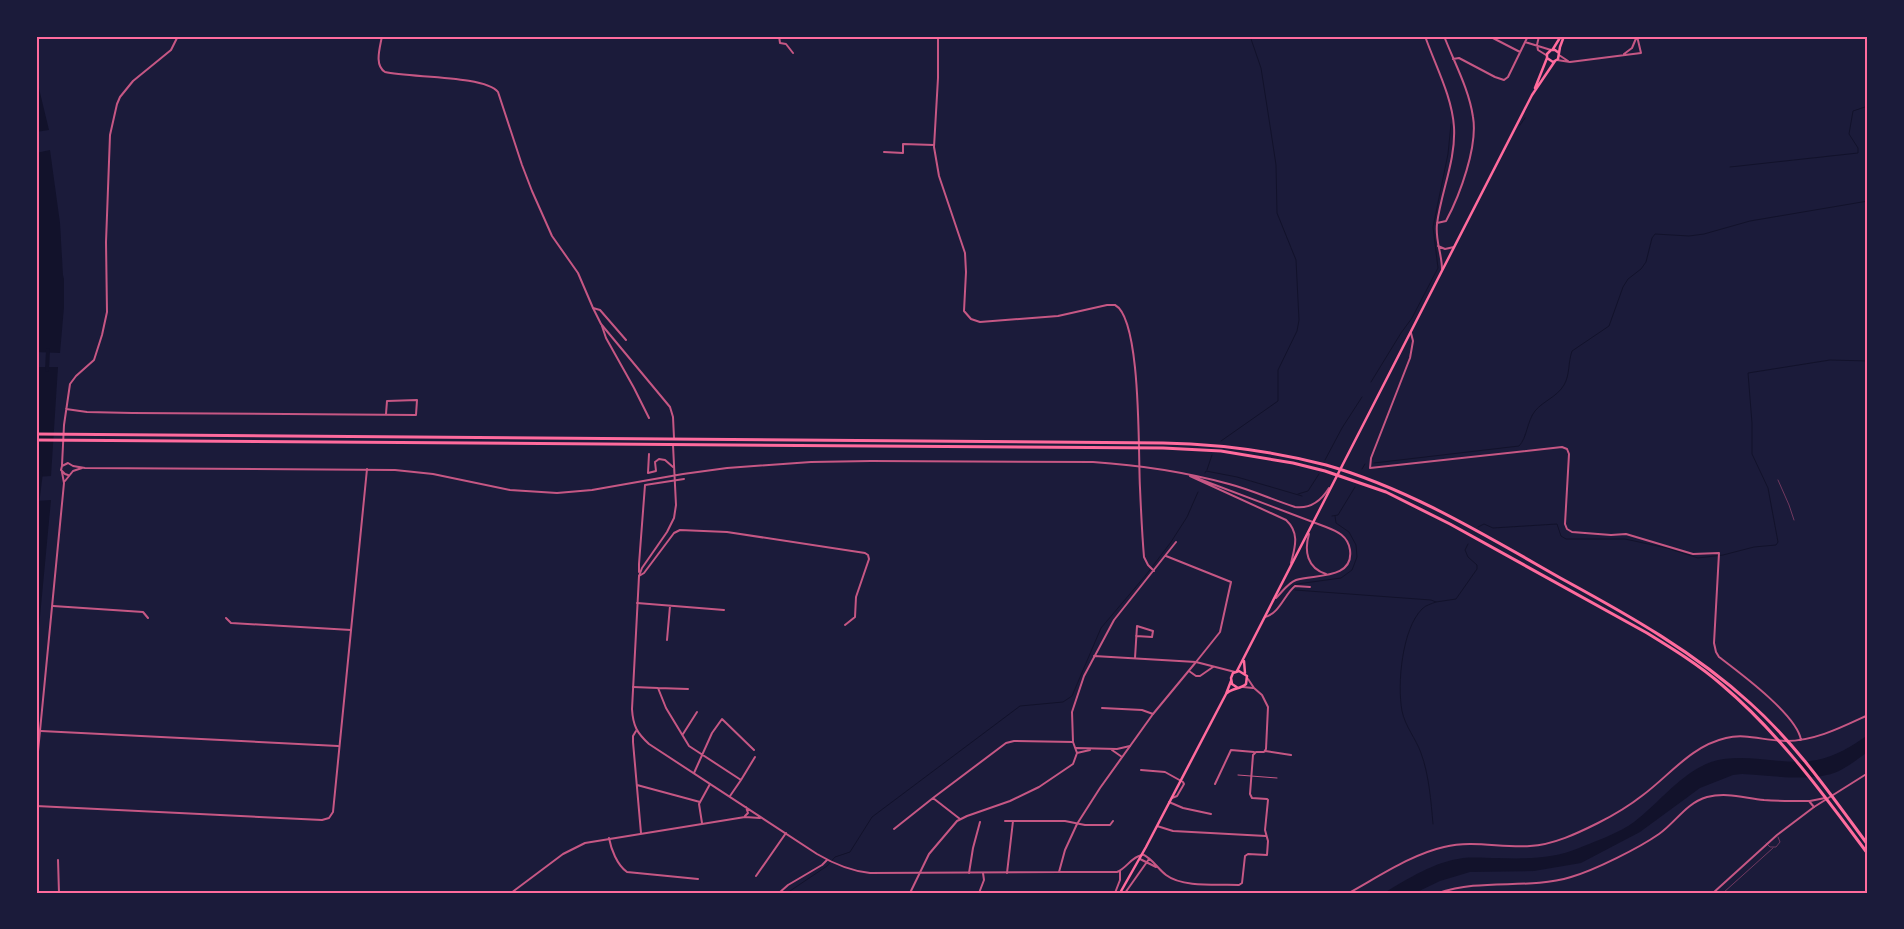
<svg xmlns="http://www.w3.org/2000/svg" width="1904" height="929" viewBox="0 0 1904 929" font-family="Commissioner,sans-serif">
	<style>
		.water { fill: #12122b }
		.lines { fill: none; stroke-linecap: round; stroke-linejoin: round }
		.stream { stroke: #12122b; stroke-width: 1 }
		.canal { stroke: #12122b; stroke-width: 4 }
		.service { stroke: #c65784; stroke-width: 0.5 }
		.pedestrian { stroke: #c65784; stroke-width: 1 }
		.minor { stroke: #c65784; stroke-width: 2 }
		.tertiary { stroke: #c65784; stroke-width: 2 }
		.primary { stroke: #ff6b9d; stroke-width: 2.5 }
		.motorway { stroke: #ff6b9d; stroke-width: 3 }
		.neatline { fill: none; stroke: #ff6b9d; stroke-width: 2 }
	</style>
	<rect width="100%" height="100%" fill="#1b1b3a"/>
	<path class="water" d="M36,76L49,130L36,132Z
		M50,150L60,223L63,275L64,279V307L60,353L36,352V153Z
		M36,367H58L51,476L36,477Z
		M51,500L38,638L36,652V501Z
		M1868,735V752C1859,758 1849,766 1839,771C1813,783 1770,775 1742,774L1733,775L1700,788L1640,832L1581,863L1534,871L1470,872L1440,881L1415,893H1384C1409,878 1434,862 1463,858C1474,857 1486,858 1497,858C1525,859 1553,859 1579,848C1594,842 1621,832 1634,822C1659,803 1681,773 1711,762C1746,751 1782,767 1817,760C1836,756 1852,746 1868,735Z"/>
	<g class="lines">
		<path class="stream" d="M1520,125L1525,118
			M1730,167L1858,153V148L1849,134L1853,111L1868,106
			M1371,382L1401,333L1412,318L1438,268L1433,227L1448,154L1451,124
			M1221,441L1278,401V370L1297,331L1299,320L1296,260L1277,213L1276,165L1271,132L1261,68L1250,36
			M1325,460L1342,428L1362,397
			M1374,463L1519,446C1527,438 1527,421 1535,411C1543,401 1557,397 1564,385C1570,375 1568,362 1572,351L1609,326L1623,287L1628,279L1641,269L1646,262L1652,238L1655,234L1689,236L1704,234L1750,221L1868,201
			M1362,469L1365,464
			M1207,470L1212,455
			M1205,473L1206,471L1237,477L1302,496
			M1298,494L1308,491L1319,474
			M1332,516L1338,515L1355,487
			M1478,527L1484,524L1493,528L1557,524L1561,536L1566,539H1625L1667,548L1698,558L1723,555L1754,547L1776,545L1778,542L1768,488L1752,454V423L1748,373L1830,360L1868,361
			M1291,587L1297,584L1341,578L1352,570L1357,557L1356,545L1349,532L1336,523L1335,516
			M1295,590L1431,600L1436,602L1456,599L1477,569V565L1468,557L1465,550L1468,544
			M1433,824C1431,801 1429,775 1421,753C1416,739 1405,726 1402,711C1397,684 1402,629 1422,609C1426,605 1431,604 1436,602
			M787,893L827,866L835,857L850,852L872,817L1020,706L1063,702L1072,696L1101,628L1146,575L1171,542L1187,517L1198,492"/>
		<path class="canal" d="M47,370L48,350
			M37,505L41,472"/>
		<path class="service" d="M1778,480L1789,505L1794,520
			M1766,843L1770,847H1776L1780,842L1778,837
			M1723,893L1773,848"/>
		<path class="pedestrian" d="M1238,775L1277,778"/>
		<path class="minor" d="M779,36L780,43L786,44L793,53
			M938,36V78L934,147L939,176L965,253L966,272L964,311L971,319L980,322L1058,316L1107,305H1115C1142,319 1138,457 1140,488C1141,511 1142,534 1144,557L1148,565L1154,571
			M1425,36C1435,65 1452,96 1454,127C1456,160 1441,192 1437,224C1435,240 1442,254 1442,269
			M1489,36L1520,52
			M1525,42L1551,50
			M1537,45L1538,50L1546,55
			M1537,45L1539,36
			M1624,54L1632,48L1637,36
			M1559,55L1568,61
			M1453,59L1459,58L1495,77L1504,80L1508,77L1528,36
			M1557,60L1570,62L1641,53L1637,36
			M884,152L903,153V144L934,145
			M1437,223L1446,221C1460,195 1478,146 1473,117C1469,89 1454,62 1444,36
			M1438,246L1445,249L1454,247
			M593,308L600,310L626,340
			M602,326L606,338L634,388L649,418
			M1411,333L1413,341L1410,358L1371,458L1370,468L1562,447L1567,449L1569,454L1565,524L1567,529L1572,532L1611,535L1626,534L1693,554L1719,553L1714,643L1716,652L1719,657C1740,673 1797,715 1801,740
			M66,409L87,412L132,413L416,415L417,400L387,401L386,414
			M649,454L648,473L656,471L655,462L659,459L665,460L673,467
			M62,465L64,425L70,384L76,376L94,360L102,335L107,312L106,242L110,135L117,104L120,97L133,81L171,50L178,36
			M639,572V564L645,485L684,479
			M639,576L644,573L674,533L680,530L727,532L865,553L868,555L869,559L856,597L855,617L845,625
			M637,603L724,610
			M53,606L143,612L148,618
			M1265,617C1280,613 1284,595 1295,586L1310,587
			M226,618L231,623L351,630
			M667,640L670,606
			M1094,656L1196,662L1220,632L1231,582L1166,556
			M1135,658L1137,626L1153,631L1152,637L1136,636
			M1189,671L1196,676H1200L1213,667
			M633,687L658,688L666,708L689,746L741,780L730,796
			M1243,687L1253,688
			M658,688L688,689
			M1102,708L1142,710L1153,714
			M41,731L338,746
			M636,731L633,736V742L641,833
			M683,734L697,712
			M1076,748L1117,749L1130,746
			M1112,750L1122,757
			M1265,751L1291,755
			M1077,753L1090,750
			M1141,770L1165,772L1183,782L1184,784L1177,796L1172,798
			M694,773L712,733L722,719L754,750
			M741,780L755,757
			M1215,784L1231,750L1254,752
			M637,785L700,802
			M1810,801L1825,798
			M1169,802L1183,808L1211,814
			M36,806L322,820L329,818L333,812L367,469
			M960,819L933,798L1006,743L1014,741L1073,742
			M1005,821H1013
			M702,823L699,804L710,784
			M1157,826L1173,831L1266,836
			M894,829L933,798
			M609,838C611,849 617,865 627,872L698,879
			M1142,854C1153,859 1157,868 1166,875C1183,888 1219,884 1239,885L1242,883L1245,856L1248,854L1267,855L1268,841L1265,830L1268,800L1267,799L1252,798L1250,794L1253,755L1256,752H1264L1266,749L1268,707L1262,695L1254,688L1248,679
			M1140,859L1156,867
			M58,860L59,893
			M1059,872H1117C1127,868 1131,857 1142,855
			M969,873L973,848L980,822
			M1007,873L1013,821H1065L1085,825H1110L1113,821
			M756,876L786,833
			M779,893L788,885L822,865L827,860
			M910,893L929,854L957,821L967,816L1010,801L1039,787L1073,764L1077,753L1073,742L1072,712L1084,676L1114,620L1176,542
			M979,893L984,880L983,873
			M1115,893L1120,880V871
			M1125,893L1149,859
			M1349,893C1378,877 1412,854 1444,847C1473,840 1501,848 1530,846C1553,845 1578,833 1598,823C1614,815 1629,806 1643,795C1670,775 1691,746 1726,738C1746,733 1765,741 1786,741C1815,741 1842,727 1868,715
			M1439,893C1482,878 1528,890 1571,877C1595,870 1639,848 1659,834C1676,822 1686,803 1707,797C1727,792 1744,798 1764,800C1779,801 1794,801 1809,801L1814,807"/>
		<path class="tertiary" d="M382,36C380,48 374,65 385,72C409,78 485,75 498,92L522,165L532,191L552,236L578,273L593,308L601,324L670,407L673,417L674,438
			M673,445L676,505L674,518L667,532L642,568L639,576L632,709C633,726 637,733 649,744L817,854C834,864 850,871 870,873L1059,872L1065,850L1077,824L1100,788L1153,714L1196,662L1235,672
			M68,475L65,474L61,470L62,466L68,463L73,466L85,468L395,470L433,474L510,490L557,493L592,490L683,474L727,468L811,462L871,461L1093,462C1139,465 1185,472 1229,484C1252,490 1273,500 1295,507C1310,509 1321,501 1329,488
			M1190,476L1286,520C1300,533 1295,547 1291,563
			M1194,477L1326,527C1337,531 1348,536 1350,550C1354,580 1314,574 1296,580C1288,583 1282,592 1276,598
			M65,481L73,471L82,468
			M1309,534C1304,551 1307,568 1326,574
			M36,772L64,483L62,472
			M745,816L748,813L746,807
			M511,893L563,854L585,843L745,817L760,818
			M1713,893L1777,835L1814,807L1868,773"/>
		<path class="primary" d="M1553,49L1561,36
			M1559,53L1555,50H1551L1547,54V58L1553,62L1558,59L1560,47L1564,36
			M1535,88L1547,58
			M1244,661L1245,673
			M1237,671L1532,95L1555,61
			M1227,693C1233,688 1241,689 1246,684L1247,676L1239,671L1233,673L1231,678L1232,684L1238,688
			M1120,893L1146,847L1226,694L1231,681"/>
		<path class="motorway" d="M36,434L1163,443C1219,444 1272,451 1326,465C1410,489 1488,537 1564,580C1630,616 1694,652 1750,703C1796,744 1831,795 1868,845
			M36,440L1163,448L1221,451L1293,463L1325,471L1386,492L1450,524L1647,633C1673,649 1699,665 1722,685C1780,734 1823,794 1868,854"/>
	</g>
	<rect width="1904" height="929" fill="none" stroke="#1b1b3a" stroke-width="75"/>
	<rect x="38" y="38" width="1828" height="854" class="neatline"/>
</svg>
